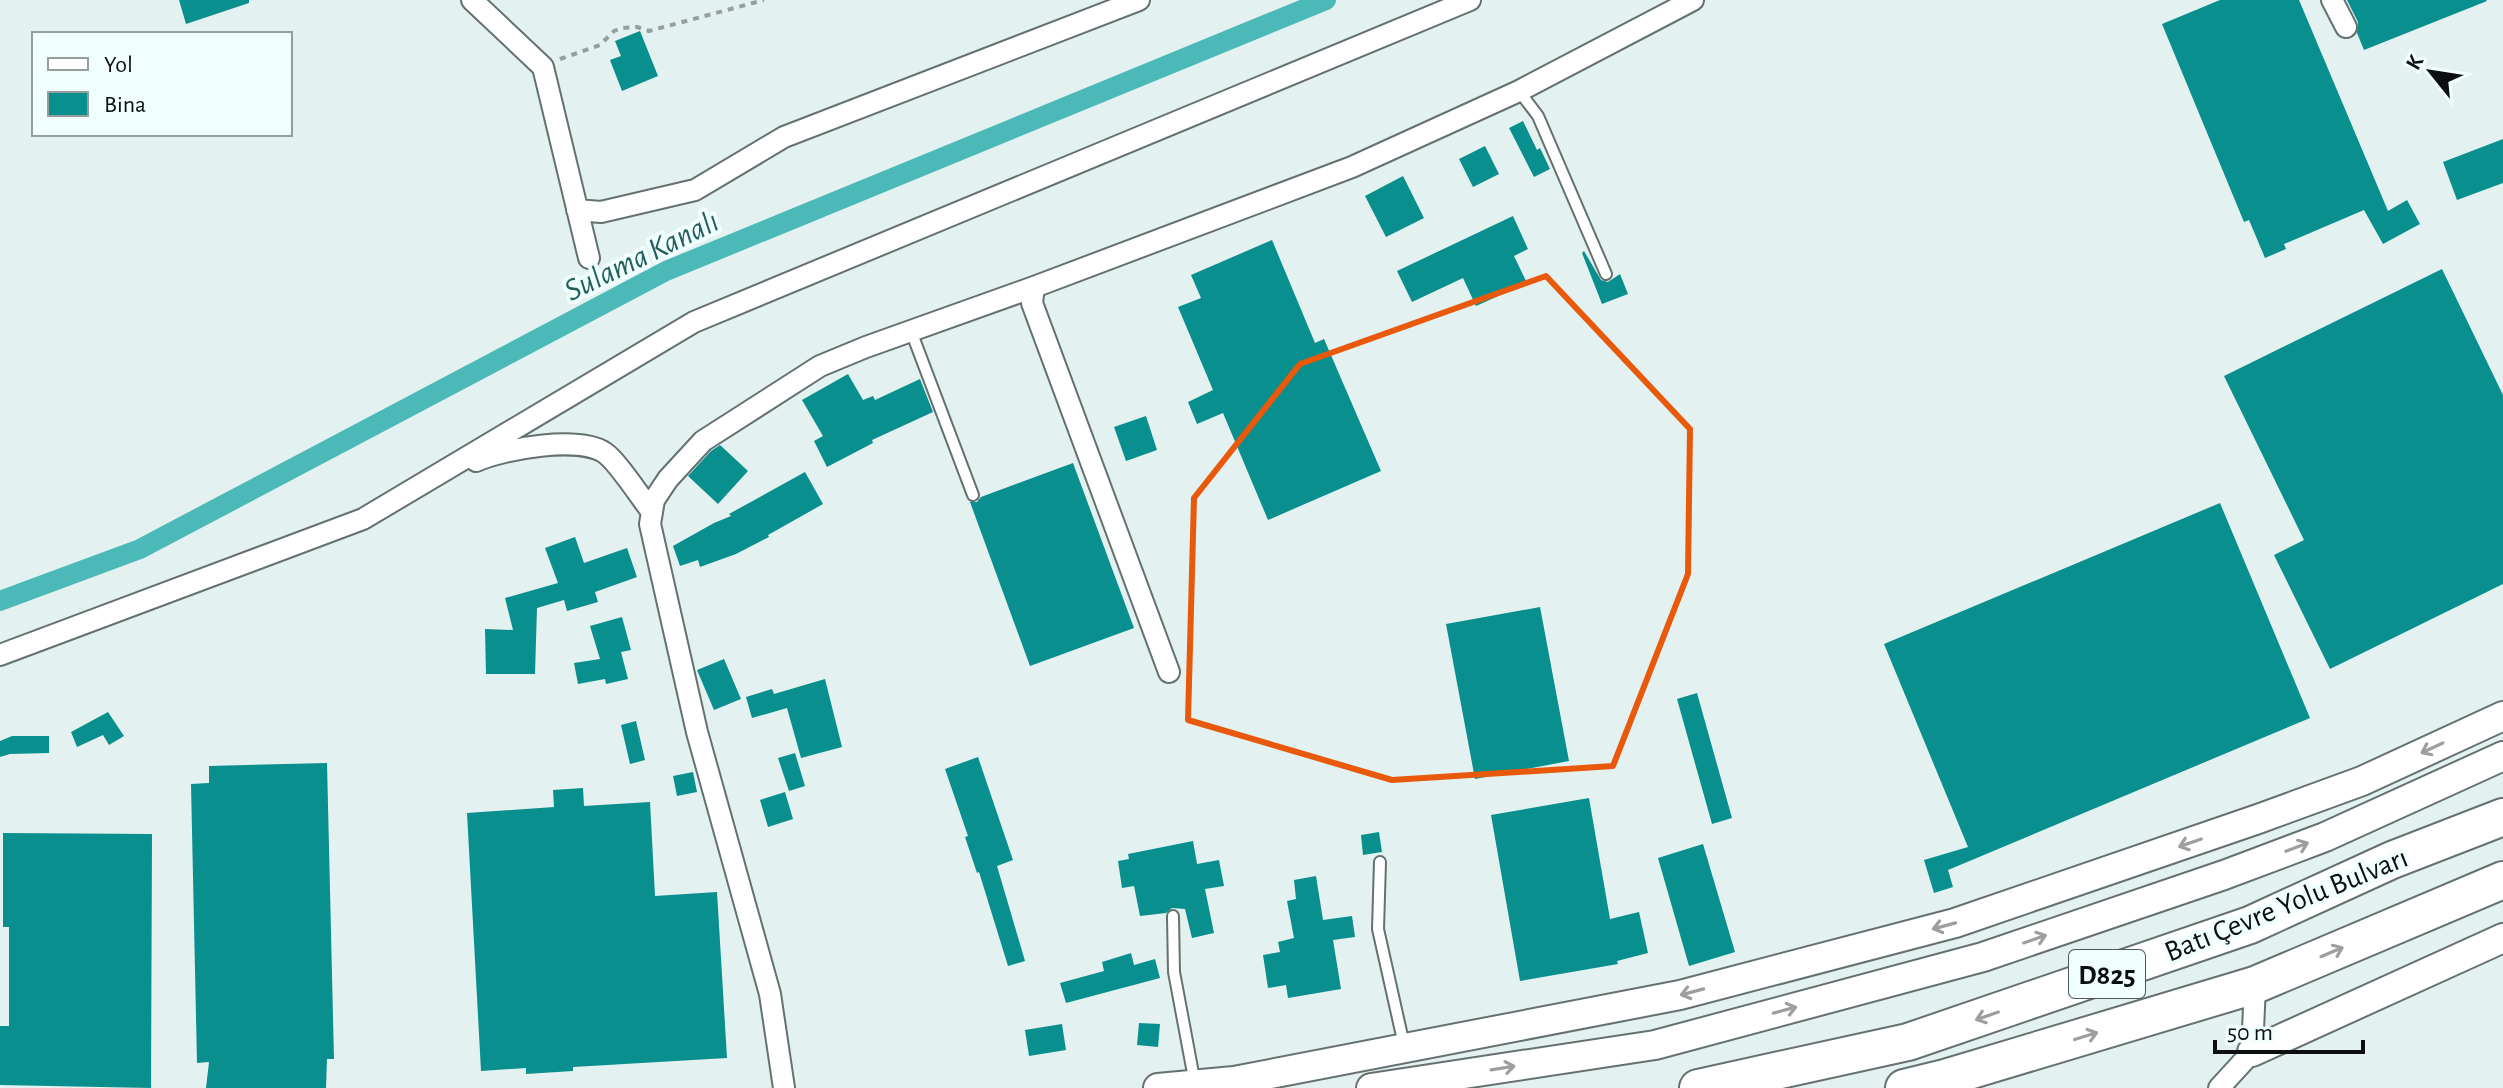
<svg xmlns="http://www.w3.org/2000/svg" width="2503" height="1088" viewBox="0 0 2503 1088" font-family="'Alegreya Sans',sans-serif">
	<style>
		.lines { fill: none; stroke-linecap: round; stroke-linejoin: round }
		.canal { stroke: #4bb9b7; stroke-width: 20 }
		.building { fill: #098f8d }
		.lane-casing { stroke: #657171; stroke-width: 14 }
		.street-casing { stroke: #657171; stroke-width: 24 }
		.secondary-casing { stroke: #657171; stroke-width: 32 }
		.highway-casing { stroke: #657171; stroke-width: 40 }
		.path { stroke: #949f9e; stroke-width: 4; stroke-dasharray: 6 6; stroke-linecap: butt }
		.lane { stroke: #fff; stroke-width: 10 }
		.street { stroke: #fff; stroke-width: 20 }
		.secondary { stroke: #fff; stroke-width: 28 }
		.highway { stroke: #fff; stroke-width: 36 }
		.oneway { stroke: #9d9f9f }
		.marked { fill: none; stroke: #e8590c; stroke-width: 6; stroke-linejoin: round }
		.labels { text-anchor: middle; stroke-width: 8; stroke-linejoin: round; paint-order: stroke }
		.shield { fill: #f1fefe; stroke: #505757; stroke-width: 2 }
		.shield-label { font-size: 28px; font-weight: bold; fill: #0b0f0f }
		.street-label { font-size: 30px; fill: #0b0f0f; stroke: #f1fefe }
		.water-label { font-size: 32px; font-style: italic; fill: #225f5d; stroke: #f1fefe }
	</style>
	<rect width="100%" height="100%" fill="#e3f1f0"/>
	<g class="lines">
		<path class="canal" d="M0,601L140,549L666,271L1326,0"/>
	</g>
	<path class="building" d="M179,0H249V3L186,24Z
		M2220,0H2299L2388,211L2407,200L2420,224L2383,244L2364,210L2284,244L2286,249L2265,258L2249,220L2244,222L2162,24Z
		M2347,0H2486L2487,1L2364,50L2357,33L2358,22Z
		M640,31L658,76L622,91L610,60L621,56L615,41Z
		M1523,121L1537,150L1540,148L1550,169L1534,177L1509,128Z
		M2503,139V183L2457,200L2443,162Z
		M1485,146L1499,174L1473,187L1459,159Z
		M1403,176L1424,218L1386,237L1365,196Z
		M1513,216L1528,249L1514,256L1527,283L1476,306L1463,278L1412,302L1397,271Z
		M1272,240L1315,343L1324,339L1381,471L1268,520L1223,413L1197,424L1188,402L1213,390L1178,307L1201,298L1191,275Z
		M1584,251L1601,280L1608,282L1620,274L1628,294L1602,304L1582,253Z
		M2442,269L2503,395V584L2330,669L2274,555L2304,540L2224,376Z
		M848,374L863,400L873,396L875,400L920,379L933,412L872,440L873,443L827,467L814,441L823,436L802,400Z
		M1146,416L1157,450L1126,461L1114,427Z
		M720,445L748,471L718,504L688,476L711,451Z
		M1073,463L1134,628L1030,666L970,502H977L981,497Z
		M805,472L823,504L768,535L769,537L736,554L700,567L698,560L680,566L673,546L714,523L731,516L729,514Z
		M2220,503L2310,718L1948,870L1953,887L1934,893L1924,860L1968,847L1884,644Z
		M575,537L584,563L627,548L637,577L595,592L598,602L567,611L564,600L537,608L535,674H486L485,629L513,630L505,598L558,583L545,548Z
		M1540,607L1569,761L1475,779L1446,624Z
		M622,617L631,650L621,652L628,679L606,684L605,679L578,684L574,663L600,659L590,626Z
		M724,659L741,699L714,710L697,670Z
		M825,679L842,747L801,758L787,708L752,718L746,697L772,689L774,694Z
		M1697,693L1732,818L1712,824L1677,699Z
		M108,712L124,736L109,745L103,735L77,747L71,732Z
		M636,721L645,760L630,764L621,725Z
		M12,736H49V753L10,754L0,757V741Z
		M795,753L805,786L789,791L778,758Z
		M978,757L1013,860L997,866L1025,961L1008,966L979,872L977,873L965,837L968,836L945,769Z
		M327,763L334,1059H327L326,1088H206L209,1062L197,1063L191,784L209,783V766Z
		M693,772L697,792L677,796L673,776Z
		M583,788L584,806L650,802L655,896L717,892L727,1058L573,1067V1071L526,1074V1068L481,1071L467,813L554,807L553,790Z
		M785,792L793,819L768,827L760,800Z
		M1589,798L1610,919L1639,912L1648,953L1617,961L1618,964L1520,981L1491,815Z
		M1379,832L1382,852L1363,855L1361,835Z
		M3,833L152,834L151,1088L0,1085V1026H9V927H3Z
		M1193,841L1197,864L1219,860L1224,886L1205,889L1214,933L1192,938L1185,909L1172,908L1166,913L1140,916L1134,886L1122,888L1118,861L1129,859L1128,854Z
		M1703,844L1735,952L1689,966L1658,858Z
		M1316,876L1323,920L1352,916L1355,937L1333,940L1341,989L1288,998L1286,985L1268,988L1263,955L1280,952L1278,942L1294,938L1287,901L1296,899L1294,880Z
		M1131,953L1134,965L1155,959L1160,978L1066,1003L1060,983L1104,971L1102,962Z
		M1139,1023L1160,1024L1158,1047L1137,1045Z
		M1062,1024L1066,1050L1029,1056L1025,1030Z"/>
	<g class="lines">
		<defs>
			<path id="lane" d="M1519,91L1538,116L1606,274
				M911,331L973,495
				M1380,862L1378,929L1404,1045
				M1173,916L1174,972L1195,1084"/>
			<path id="street" d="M472,0L543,67L589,258
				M2332,0L2346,27
				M577,210L601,212L695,190L784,137L1139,0
				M1034,287L1032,303L1169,672
				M476,461C503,449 579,435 605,453C617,461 641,498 652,512
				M0,655L363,519L694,322L1470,0
				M784,1088L770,994L697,732L650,524L654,500L668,479L703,441L820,366L866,347L1034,287L1352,167L1519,91L1693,0
				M2219,1088L2252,1052L2255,985"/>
			<path id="secondary" d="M2252,1052L2503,938
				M1158,1088L1234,1081L1680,995L1955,923L2258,819L2362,781L2503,716
				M1371,1088L1655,1045L1983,957L2224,875L2325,837L2503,756"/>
			<path id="highway" d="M1698,1088L1908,1042L2250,925L2392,860L2503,817
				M1904,1088L1945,1078L2255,985L2503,880"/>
		</defs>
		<use href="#lane" class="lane-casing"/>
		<use href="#street" class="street-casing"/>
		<use href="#secondary" class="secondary-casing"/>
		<use href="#highway" class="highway-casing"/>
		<path class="path" d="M560,59L600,45L614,31L622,28L637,27L649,31L764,0"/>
		<use href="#lane" class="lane"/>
		<use href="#street" class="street"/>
		<use href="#secondary" class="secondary"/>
		<use href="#highway" class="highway"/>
	</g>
	<defs><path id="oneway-shaft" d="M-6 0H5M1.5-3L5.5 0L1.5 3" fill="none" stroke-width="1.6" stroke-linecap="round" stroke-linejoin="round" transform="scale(2)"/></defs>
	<g class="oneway">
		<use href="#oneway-shaft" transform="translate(2432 748) rotate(155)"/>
		<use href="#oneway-shaft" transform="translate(2190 843) rotate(161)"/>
		<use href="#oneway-shaft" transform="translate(2297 847) rotate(-21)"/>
		<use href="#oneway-shaft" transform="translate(1944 926) rotate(165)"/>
		<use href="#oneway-shaft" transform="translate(2035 939) rotate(-19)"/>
		<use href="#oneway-shaft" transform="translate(2332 952) rotate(-23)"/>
		<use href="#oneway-shaft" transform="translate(1692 992) rotate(165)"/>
		<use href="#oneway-shaft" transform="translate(1785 1010) rotate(-15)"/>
		<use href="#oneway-shaft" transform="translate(1987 1016) rotate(161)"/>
		<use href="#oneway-shaft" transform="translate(2086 1036) rotate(-17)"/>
		<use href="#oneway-shaft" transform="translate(1503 1068) rotate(-9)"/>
	</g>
	<path class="marked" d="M1546,276L1690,429L1688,574L1613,766L1392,780L1188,720L1194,498L1300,364Z"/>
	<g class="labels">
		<rect class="shield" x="2069" y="950" width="76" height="48" rx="6"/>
		<g class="shield-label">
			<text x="2107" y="984">D825</text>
		</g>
		<g class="street-label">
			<text transform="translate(2286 904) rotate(-22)" y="10">Batı Çevre Yolu Bulvarı</text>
		</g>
		<g class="water-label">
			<text transform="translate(641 255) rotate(-26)" y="11">Sulama Kanalı</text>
		</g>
	</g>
	<rect x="32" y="32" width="260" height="104" fill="#f1fefe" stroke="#959e9e" stroke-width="2"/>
	<rect x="48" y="58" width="40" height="12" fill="#ffffff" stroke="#959e9e" stroke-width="2"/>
	<text x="104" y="72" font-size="24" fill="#0b0f0f">Yol</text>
	<rect x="48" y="92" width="40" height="24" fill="#098f8d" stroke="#959e9e" stroke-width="2"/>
	<text x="104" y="112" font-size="24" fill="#0b0f0f">Bina</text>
	<g transform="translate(2431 72) rotate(300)" stroke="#f1fefe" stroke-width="6" paint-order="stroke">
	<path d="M0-6L14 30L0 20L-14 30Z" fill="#0b0f0f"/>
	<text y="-12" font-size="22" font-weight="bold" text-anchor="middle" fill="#0b0f0f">K</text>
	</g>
	<path d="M2215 1040v12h148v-12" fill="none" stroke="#0b0f0f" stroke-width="4"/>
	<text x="2227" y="1040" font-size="24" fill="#0b0f0f" stroke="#f1fefe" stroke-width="6" paint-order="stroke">50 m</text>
</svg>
